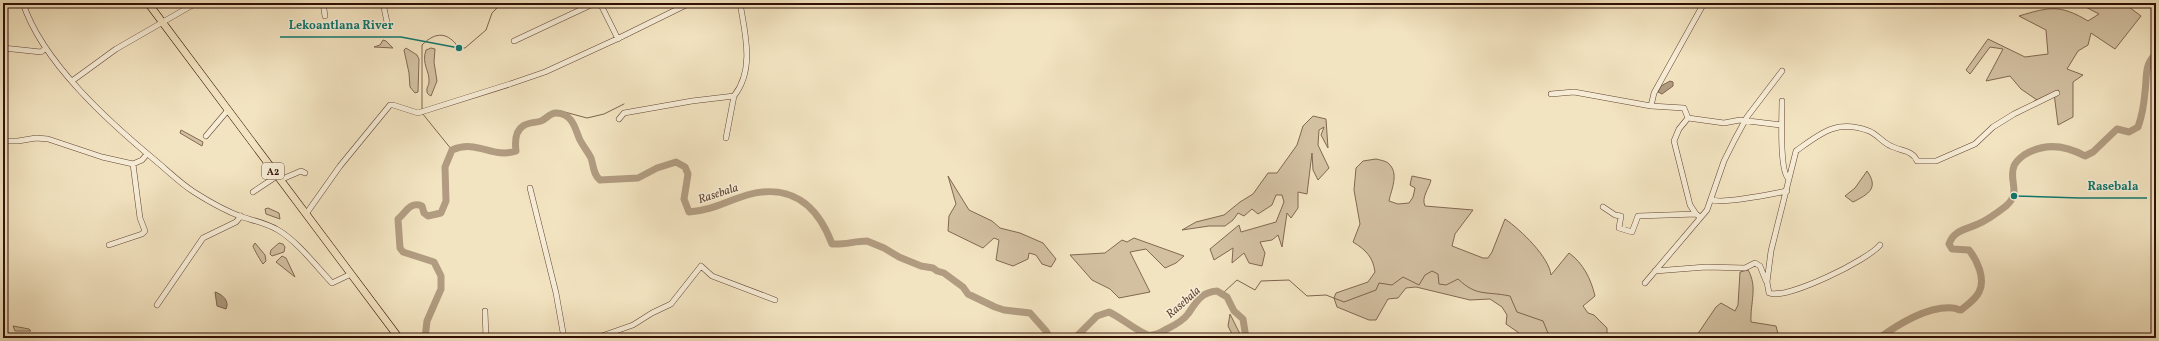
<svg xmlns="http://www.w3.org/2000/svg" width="2159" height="341" viewBox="0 0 2159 341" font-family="Vollkorn,serif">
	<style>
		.green { fill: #d2c0a1; stroke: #826852 }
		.water { fill: #b19c81; stroke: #7e644f }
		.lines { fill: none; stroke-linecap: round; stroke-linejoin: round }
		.stream { stroke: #7e644f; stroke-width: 1 }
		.river { stroke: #b19c81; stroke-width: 7 }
		.minor-casing { stroke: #624433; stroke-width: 6 }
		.major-casing { stroke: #310f04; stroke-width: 8 }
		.minor { stroke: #f7edd7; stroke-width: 5 }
		.major { stroke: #f3e4c1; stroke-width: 7 }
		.labels { text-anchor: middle; stroke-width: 3; stroke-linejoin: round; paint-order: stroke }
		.shield { fill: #f7edd7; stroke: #6c5243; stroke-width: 1 }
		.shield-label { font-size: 10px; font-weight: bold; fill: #310f04 }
		.water-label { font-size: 12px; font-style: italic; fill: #644736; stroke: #f7edd7 }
		.leader { fill: none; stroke: #0f766e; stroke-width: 1.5 }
		.callout-dot { fill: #0f766e; stroke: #f7edd7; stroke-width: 1.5 }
		.callout-label { font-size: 12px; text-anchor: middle; font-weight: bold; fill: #0f766e; stroke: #f7edd7; stroke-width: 3; stroke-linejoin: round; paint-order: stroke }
	</style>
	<rect width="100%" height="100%" fill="#f3e4c1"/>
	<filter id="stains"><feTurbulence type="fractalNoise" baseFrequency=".005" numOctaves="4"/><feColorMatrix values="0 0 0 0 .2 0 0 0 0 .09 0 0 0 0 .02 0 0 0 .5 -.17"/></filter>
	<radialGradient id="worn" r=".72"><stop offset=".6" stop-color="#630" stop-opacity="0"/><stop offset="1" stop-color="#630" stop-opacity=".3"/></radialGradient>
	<path class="green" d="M2078,3H2144L2129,7L2141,16L2115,49L2091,33L2088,45L2078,51L2067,69L2083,75L2073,82V117L2058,125L2054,93L2037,100L2021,89L2010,76L1986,81L2003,49L1990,47L1970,74L1966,70L1988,39L2025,57L2048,54L2046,30L2019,16C2049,7 2060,4 2088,21L2099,14Z
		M383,40L386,41L393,48L374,47L380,45Z
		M406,48L417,55L419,59L418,92L415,93L410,87L409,73L404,50Z
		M431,48L435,49L434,62L437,81L431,96C428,94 428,95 427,92C426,87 429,86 429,82C430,71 421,64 426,50Z
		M1313,116L1326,119L1328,148L1321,135L1324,127L1319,130L1318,145L1329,168L1318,180L1313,170L1312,153L1307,194L1298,192V208L1291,218L1287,213L1282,247L1278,235L1272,240L1260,242L1265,253L1262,266L1249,263L1244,253L1232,263L1233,248L1214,260L1210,249L1239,225L1241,232L1276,222L1284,202L1282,195H1276L1272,205L1258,214L1252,209L1244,216L1238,213L1233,220L1225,226H1209L1182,230L1196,222L1224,215L1240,202L1253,194L1268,173H1277L1297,145L1303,126Z
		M181,130L203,142L202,146L180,133Z
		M1376,159C1380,160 1386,161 1388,163C1400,173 1391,190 1389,201L1398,204L1409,203L1413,197L1415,188L1410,185L1412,176L1431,180C1429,189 1421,197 1425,206L1473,210L1455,234L1452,246L1483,258H1488L1492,252L1505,219C1521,230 1549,257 1551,275L1569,253C1583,263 1591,279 1595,296L1583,306L1588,313L1594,315L1607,328V338H1519V333L1506,324L1507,315L1502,307L1490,299L1470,300L1416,287L1406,288L1398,298L1388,299L1376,320H1369L1337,307L1334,298L1336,293L1368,282L1375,272C1373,257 1366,250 1353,242L1360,224L1354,190L1356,168L1363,161Z
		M1867,171C1879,188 1869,194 1853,202L1845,196L1855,188Z
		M948,176L969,210L992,221L1000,228L1020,233L1043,243L1056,259L1051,267L1042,264L1036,255L1029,253L1028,259L1013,266L996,260L999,240L994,238L983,248L948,231L949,216L956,204Z
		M268,208L279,213L280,219L266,214L265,209Z
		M1134,238L1184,256L1176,263L1165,268L1146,249L1130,252L1150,292L1119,298L1110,289L1092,280L1070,255L1105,253L1122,240L1127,242Z
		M255,243L265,255L266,261L263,264C262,263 253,248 253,246Z
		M279,243L283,244L285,247L284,252L272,256L270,254L271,250Z
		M282,256L286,258L295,277L276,262Z
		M1748,270C1758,287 1750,303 1751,322L1776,326L1779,338H1695L1716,307L1721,303L1735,311L1738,305L1740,272Z
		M1230,314L1242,338H1234L1228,326Z
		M13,326L29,329L31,331H15Z"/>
	<path class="water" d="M1670,81L1673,82V86L1662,94L1658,92L1661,86Z
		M215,292C222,294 230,301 226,309L217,306Z"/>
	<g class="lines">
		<path class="stream" d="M422,110V45C436,31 448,32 459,48H465L486,30L492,13L502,3
			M422,113L452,150
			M558,113L561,111L587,118L604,114L624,104
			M1223,293L1237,280L1255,290L1261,281L1289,280L1307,296L1326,295L1344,302L1376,290L1379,283L1392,285L1403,277L1419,285L1425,275L1432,271L1438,274L1439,284L1446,285L1458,279C1477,297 1486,291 1510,296L1517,312L1543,321L1550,338"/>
		<path class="river" d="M425,338L427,321L441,289V276L434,262L403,252L400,248L398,219C406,213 409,201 422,206L424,213L428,216L441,213L446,201L445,167L452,150C477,139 493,159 516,151C515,143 515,131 523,126C529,122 535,123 541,121C547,119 550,112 557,113C573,114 575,129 580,140C583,146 588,152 591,158C594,167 593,174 600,180L638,178L657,168L676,162L685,167L688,174L684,199L689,212C710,211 727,201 747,195C790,183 817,204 832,244C844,245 855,241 867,241L884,248L899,257L921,266L933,268L937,271L944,273L963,287L968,294L995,307L1004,310L1030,313L1046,331L1050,338
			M1075,338L1097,316L1109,312C1122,318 1136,331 1148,335C1155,336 1160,333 1165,330C1173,326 1182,322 1188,314C1196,302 1201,292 1217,291L1227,297L1234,311L1243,319L1246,338
			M1879,338C1899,324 1927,306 1953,308C1956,308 1958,310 1961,310C1967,305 1976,299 1979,292C1986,279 1977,260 1969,250L1952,249L1949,244C1954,230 1965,230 1978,224C1988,220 1997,213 2006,206C2022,192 2008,181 2014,166C2016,161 2020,158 2024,155C2045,142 2065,145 2085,156L2093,152L2117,129L2129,132L2138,127C2142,116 2144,104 2145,92C2147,78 2144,64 2156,54"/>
		<defs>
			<path id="minor" d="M23,3C42,62 109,122 156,161C168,171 180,183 194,192C208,201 226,211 242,217C255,221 266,223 278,230C297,241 317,267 332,283L351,274
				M323,3L325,16
				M383,3L388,27
				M600,3L618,39
				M514,41L595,3
				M3,48L41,52L46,48
				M72,81L116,49L196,3
				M1551,94L1574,92L1651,106L1684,108L1688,118L1724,123L1740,120L1781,125
				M1782,101C1782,114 1779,173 1789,179
				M1651,106L1654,93L1704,3
				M1688,118L1679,129L1674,141L1690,205L1696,214
				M619,119L624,113L692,101L734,96C755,70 745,33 740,3
				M206,136L228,110
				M726,138L734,96
				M8,141H18L36,138L48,139L102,157L133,164L142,160L147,154
				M280,180L301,171L305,173
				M530,188L556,293L564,338
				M253,192L277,176
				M1712,200C1725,204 1771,194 1787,191
				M1603,207L1615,215L1621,216L1619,228L1632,232L1638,216L1696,214L1700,217
				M306,214L340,166L390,105H393L418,113L510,84L545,72L619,38L690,3
				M109,245L142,234L145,231L140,218L133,164
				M1880,245C1868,260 1787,300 1769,293L1767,282L1771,251L1796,151C1821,133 1836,119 1869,131C1877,134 1883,143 1891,146C1900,151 1913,150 1917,161H1936L1975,144L1993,127L2014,114L2057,93
				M1655,271L1706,267L1745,268L1755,263L1760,266L1766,281
				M1645,283L1707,210L1724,161L1735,139L1747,117L1782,71
				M157,305L203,238L236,222L241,216
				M485,311L486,338
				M596,338L633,325L652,313L671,304L701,266L712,276L775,300"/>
			<path id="major" d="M148,3L399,338"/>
		</defs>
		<use href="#minor" class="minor-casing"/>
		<use href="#major" class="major-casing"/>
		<use href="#minor" class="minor"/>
		<use href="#major" class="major"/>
	</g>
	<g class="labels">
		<rect class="shield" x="262" y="163" width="22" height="16" rx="3"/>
		<g class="shield-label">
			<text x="273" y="175">A2</text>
		</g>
		<g class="water-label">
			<text transform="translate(718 193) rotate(-18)" y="4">Rasebala</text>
			<text transform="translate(1183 302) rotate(-42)" y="4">Rasebala</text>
		</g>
	</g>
	<path class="leader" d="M459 48L401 37H280M2014 196L2080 198H2147"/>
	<g class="callout-dot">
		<circle cx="459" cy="48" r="4"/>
		<circle cx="2014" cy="196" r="4"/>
	</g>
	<g class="callout-label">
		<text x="341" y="29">Lekoantlana River</text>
		<text x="2113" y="190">Rasebala</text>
	</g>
	<rect width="2159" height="341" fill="none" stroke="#f3e4c1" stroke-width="16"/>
	<rect x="4" y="4" width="2151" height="333" fill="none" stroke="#310f04" stroke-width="2"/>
	<rect x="8" y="8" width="2143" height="325" fill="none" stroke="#310f04"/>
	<rect width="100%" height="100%" filter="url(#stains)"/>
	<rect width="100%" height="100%" fill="url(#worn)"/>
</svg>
